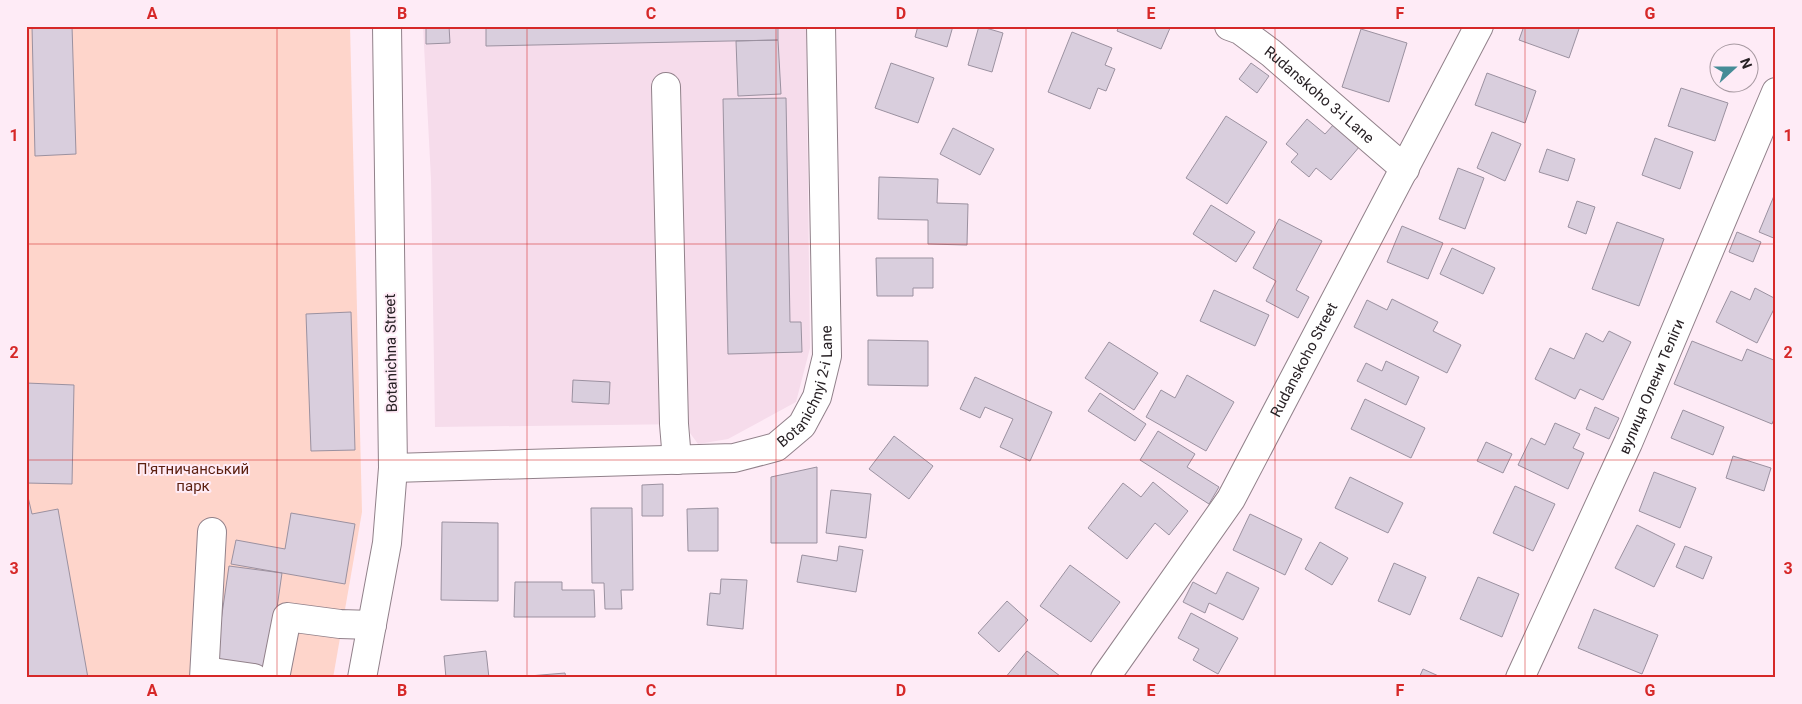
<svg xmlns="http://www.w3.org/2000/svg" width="1802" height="704" viewBox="0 0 1802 704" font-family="Roboto,sans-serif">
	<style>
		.built { fill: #f6dceb }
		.green { fill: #fed5cb }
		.building { fill: #d9cedd; stroke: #9b91a0 }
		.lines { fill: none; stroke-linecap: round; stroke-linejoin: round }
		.minor-casing { stroke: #91818a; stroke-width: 30 }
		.minor { stroke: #fff; stroke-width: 28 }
		.grid { fill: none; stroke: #d62828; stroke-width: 1; stroke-opacity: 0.55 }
		.labels { text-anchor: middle; stroke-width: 4; stroke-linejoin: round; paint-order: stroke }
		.street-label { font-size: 15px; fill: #282125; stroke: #feebf6 }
		.park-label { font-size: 15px; fill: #5b1f0f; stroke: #feebf6 }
		.neatline { fill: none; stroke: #d62828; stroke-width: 2 }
		.grid-label { font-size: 16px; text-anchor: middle; font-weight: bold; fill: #d62828 }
	</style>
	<rect width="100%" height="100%" fill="#feebf6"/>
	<path class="built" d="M423,26H806L810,348L796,402L728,439L698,444L690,433L689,424L435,427L431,179Z"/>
	<path class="green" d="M26,26H350L362,512L333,678H26Z"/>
	<path class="building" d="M32,26H72L76,154L35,156Z
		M426,26H449L450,43L426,44Z
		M486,26H778V40L486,46Z
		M918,26H953L947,47L915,37Z
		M979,26L1003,33L992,72L968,65Z
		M1119,26H1166L1170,28L1161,49L1117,31Z
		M1524,26H1580L1569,58L1519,40Z
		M1361,29L1407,43L1389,102L1342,87Z
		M1072,32L1112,48L1105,65L1115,69L1106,91L1098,88L1090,109L1048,92Z
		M778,40L781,94L738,96L736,41Z
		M891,63L934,78L918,123L875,108Z
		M1251,63L1269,76L1257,93L1239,79Z
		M1487,73L1536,91L1525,123L1475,105Z
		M1681,88L1728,103L1715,141L1668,126Z
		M786,98L790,322H801L802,352L728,354L723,99Z
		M1226,116L1267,142L1227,204L1186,178Z
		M1307,119L1325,134L1334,124L1360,146L1331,180L1316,168L1309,177L1291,162L1298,154L1286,144Z
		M953,128L994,149L980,175L940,154Z
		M1492,132L1521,144L1505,181L1477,168Z
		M1655,138L1693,152L1680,189L1642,175Z
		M1547,149L1575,159L1568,181L1539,172Z
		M1458,168L1484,178L1465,229L1439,219Z
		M879,177L938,179L937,203L968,204L967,245L928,244V220L878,219Z
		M1776,191V239L1759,232Z
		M1577,201L1595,207L1586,234L1568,227Z
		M1211,205L1255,232L1236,262L1193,234Z
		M1279,219L1322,241L1296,290L1309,297L1298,318L1266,301L1276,281L1253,268Z
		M1617,222L1664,239L1639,306L1592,289Z
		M1402,226L1443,243L1428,279L1387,262Z
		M1737,232L1761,242L1753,262L1729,252Z
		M1452,248L1495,268L1483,294L1440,274Z
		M876,258H933V288H913V296H877Z
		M1755,288L1776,299V305L1757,343L1716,322L1731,291L1750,300Z
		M1214,290L1269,315L1255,346L1200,321Z
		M1392,299L1438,322L1433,331L1461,345L1447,373L1354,327L1367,300L1387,310Z
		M351,312L355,450L311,451L306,314Z
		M1609,331L1631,342L1603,400L1580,389L1575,399L1535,379L1550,348L1574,359L1586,333L1603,342Z
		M868,340L928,341V386L868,385Z
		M1692,341L1742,361L1747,349L1776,361V414L1772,424L1674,384Z
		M1109,342L1158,373L1134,410L1085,378Z
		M1386,361L1419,377L1406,405L1357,381L1366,363L1382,371Z
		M1187,375L1234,402L1206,451L1146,417L1161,390L1175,398Z
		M975,377L1052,412L1030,461L1000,447L1013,419L985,407L980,418L960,409Z
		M573,380L610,382L609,404L572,402Z
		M26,383L74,385L72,484L26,483Z
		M1100,393L1146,424L1135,441L1088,411Z
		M1365,399L1425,428L1411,458L1351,429Z
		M1595,407L1619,418L1609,439L1586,429Z
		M1683,410L1724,427L1713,455L1671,438Z
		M1555,423L1580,434L1573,448L1584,453L1568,489L1518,465L1531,438L1545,445Z
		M1158,431L1195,454L1187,467L1219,487L1209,504L1140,460Z
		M894,436L933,466L909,499L869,469Z
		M1486,442L1512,454L1503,473L1477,461Z
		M1733,456L1771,468L1764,491L1726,478Z
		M817,467V543H771V477Z
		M1654,472L1696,488L1680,528L1639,511Z
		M1350,477L1403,503L1388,533L1335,508Z
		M1153,482L1188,511L1169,535L1155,523L1127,559L1088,528L1123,483L1141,497Z
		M663,484V516H642V485Z
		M1515,486L1555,504L1533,551L1493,533Z
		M831,490L871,494L866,538L826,533Z
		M26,497H28L32,514L58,509L88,678H26Z
		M591,508H632L633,590H621L622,609H605L604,583H592Z
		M718,508V551H688L687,509Z
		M291,513L355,524L345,584L231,564L236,540L285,549Z
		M1250,514L1302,539L1285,575L1233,550Z
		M442,522L498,523V601L441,600Z
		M1637,525L1675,544L1654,587L1615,568Z
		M1320,542L1348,558L1332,585L1305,569Z
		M839,546L863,550L856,592L797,582L802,555L837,561Z
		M1685,546L1712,557L1703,579L1676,567Z
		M1394,563L1426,577L1410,615L1378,601Z
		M1070,565L1120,602L1091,642L1040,606Z
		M229,566L282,573L268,670L215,662Z
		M1227,572L1259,588L1243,620L1209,603L1205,613L1183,602L1193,582L1216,594Z
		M1478,577L1519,594L1502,637L1460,619Z
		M721,579L747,580L743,629L707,625L710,593L720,594Z
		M515,582H562V590H594L595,617H514Z
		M1007,601L1028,620L999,652L978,633Z
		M1594,609L1658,635L1642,674L1578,648Z
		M1191,613L1238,638L1218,674L1193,660L1199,649L1178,638Z
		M486,651L489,678H446L444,656Z
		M1027,651L1060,676L1058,678H1005Z
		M1423,669L1443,678H1419Z
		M565,673L566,678H529V676Z"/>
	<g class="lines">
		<defs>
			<g id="minor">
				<path id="s1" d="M1229,26L1240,30L1271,53L1405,169"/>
				<path d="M666,87L674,424L677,460"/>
				<path id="s2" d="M393,468L734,458L776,447L802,425L817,397L827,356L821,26"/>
				<path d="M205,671L254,678"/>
				<path d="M204,678L212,532"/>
				<path d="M275,678L287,617L340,624L372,625"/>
				<path d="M362,678L387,543L393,468L387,26"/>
				<path id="s3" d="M1105,678L1231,499L1479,26"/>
				<path id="s4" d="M1520,678L1628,443L1776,92"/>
			</g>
		</defs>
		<use href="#minor" class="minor-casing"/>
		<use href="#minor" class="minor"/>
	</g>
	<path class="grid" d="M277,26V678M527,26V678M776,26V678M1026,26V678M1275,26V678M1525,26V678M26,244H1776M26,460H1776"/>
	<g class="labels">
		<g class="street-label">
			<text dy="5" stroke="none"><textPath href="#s1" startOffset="114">Rudanskoho 3-i Lane</textPath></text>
			<text transform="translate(391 353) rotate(-91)" y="5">Botanichna Street</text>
			<text dy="5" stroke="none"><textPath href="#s3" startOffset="376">Rudanskoho Street</textPath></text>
			<text dy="5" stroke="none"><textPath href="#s2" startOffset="456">Botanichnyi 2-i Lane</textPath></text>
			<text dy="5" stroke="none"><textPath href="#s4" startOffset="320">вулиця Олени Теліги</textPath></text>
		</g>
		<g class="park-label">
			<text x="193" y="474">П'ятничанський<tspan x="193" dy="17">парк</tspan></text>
		</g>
	</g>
	<rect width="1802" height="704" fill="none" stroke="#feebf6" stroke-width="55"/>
	<g transform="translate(1734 68) rotate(69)"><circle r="24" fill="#feebf6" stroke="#a89aa2"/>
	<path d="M0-4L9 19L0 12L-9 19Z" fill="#468c97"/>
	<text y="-8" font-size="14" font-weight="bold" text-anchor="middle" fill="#282125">N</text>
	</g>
	<rect x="28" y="28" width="1746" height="648" class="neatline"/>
	<g class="grid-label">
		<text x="152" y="19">A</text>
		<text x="402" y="19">B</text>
		<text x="651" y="19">C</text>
		<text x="901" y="19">D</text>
		<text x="1151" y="19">E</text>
		<text x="1400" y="19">F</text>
		<text x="1650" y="19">G</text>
		<text x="14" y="141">1</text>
		<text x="1788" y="141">1</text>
		<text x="14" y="358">2</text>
		<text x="1788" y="358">2</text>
		<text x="14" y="574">3</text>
		<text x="1788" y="574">3</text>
		<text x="152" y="696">A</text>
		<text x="402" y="696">B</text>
		<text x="651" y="696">C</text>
		<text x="901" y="696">D</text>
		<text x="1151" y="696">E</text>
		<text x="1400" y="696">F</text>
		<text x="1650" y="696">G</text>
	</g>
</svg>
